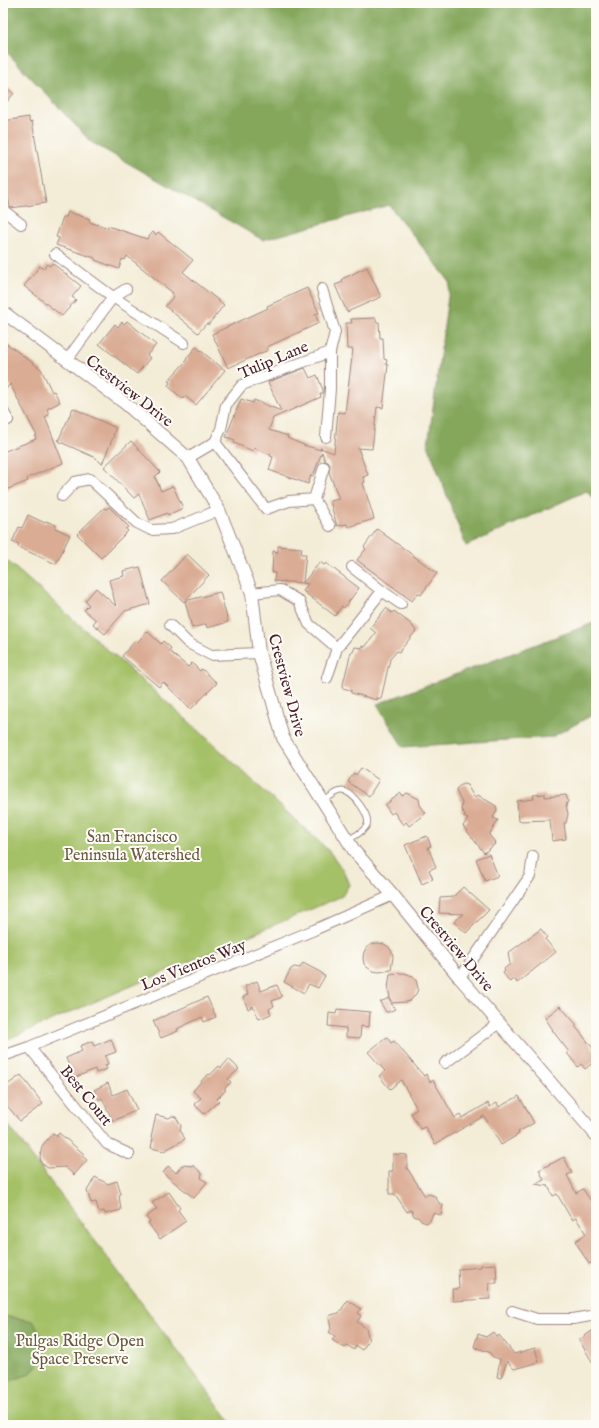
<svg xmlns="http://www.w3.org/2000/svg" width="599" height="1428" viewBox="0 0 599 1428" font-family="'IM FELL English',serif">
	<style>
		.green { fill: #a5c168; stroke: #78704a }
		.forest { fill: #84a75c; stroke: #676344 }
		.building { fill: #daac94 }
		.lines { fill: none; stroke-linecap: round; stroke-linejoin: round }
		.service-casing { stroke: #9e8680; stroke-width: 7 }
		.minor-casing { stroke: #9e8680; stroke-width: 12 }
		.tertiary-casing { stroke: #9e8680; stroke-width: 14 }
		.service { stroke: #fff; stroke-width: 5 }
		.minor { stroke: #fff; stroke-width: 10 }
		.tertiary { stroke: #fff; stroke-width: 12 }
		.labels { text-anchor: middle; stroke-width: 4; stroke-linejoin: round; paint-order: stroke }
		.street-label { font-size: 16px; fill: #4a1f2b; stroke: #fdfcf7 }
		.park-label { font-size: 16px; fill: #6a5840; stroke: #fdfcf7 }
	</style>
	<rect width="100%" height="100%" fill="#fdfcf7"/>
	<filter id="ink" filterUnits="userSpaceOnUse"><feTurbulence type="fractalNoise" baseFrequency=".025" numOctaves="2"/><feDisplacementMap in="SourceGraphic" scale="8" xChannelSelector="R" yChannelSelector="G"/><feConvolveMatrix kernelMatrix="1 2 1 2 8 2 1 2 1" color-interpolation-filters="sRGB"/></filter>
	<filter id="wash" filterUnits="userSpaceOnUse"><feTurbulence type="fractalNoise" baseFrequency=".012" numOctaves="4" result="noise"/><feDisplacementMap in="SourceGraphic" scale="16" xChannelSelector="R" yChannelSelector="G"/><feGaussianBlur stdDeviation="0.9" result="paint"/><feColorMatrix in="noise" values="0 0 0 0 0 0 0 0 0 0 0 0 0 0 0 0 0 1.4 0 .05"/><feComposite in="paint" operator="in"/></filter>
	<g filter="url(#wash)">
		<rect width="100%" height="100%" fill="#f3ecd6"/>
		<path class="green" d="M3,557L196,728L329,851L343,870L349,885L342,896L3,1041Z
			M3,1118L233,1425H3Z"/>
		<path class="forest" d="M3,3H596V501L586,491L466,546L428,445L450,282L389,205L263,240L91,142L3,48Z
			M596,622V713L552,737L403,747L377,704Z
			M3,1316L33,1321L45,1341V1356L30,1374L6,1382L3,1387Z"/>
		<g id="blocks">
			<path class="building" d="M3,84L14,93L3,107Z
				M29,117V122L32,121L46,203L11,208L10,207L3,163V121Z
				M68,212L90,219L89,222L108,228V226L147,239L153,232L156,235L158,232L193,260L183,272L224,305L208,325L207,323L198,333L165,306L174,296L172,295L173,293L127,256L125,260L122,259L119,269L95,260V258L56,245L59,238L56,237L63,217H66Z
				M52,263L81,286L72,297L76,300L62,316L24,286L40,266L43,269L47,264L50,266Z
				M367,267L381,297L347,312L335,285L343,282L342,279Z
				M307,288L319,313L315,314L319,323L267,347L268,350L228,368L212,334L264,310L268,308L267,306Z
				M376,318V322H379L380,338H383L384,359L387,360L386,364L388,365L383,408L377,407L372,449L358,448L368,475L363,477L365,482L363,483L374,519L348,527L347,524L337,526L330,501L339,499L329,472L330,465L328,462L325,461L322,452L313,476L311,475L308,484L269,470L273,457L270,456L271,455L254,448L253,451L234,443L235,440L226,437L241,399L253,403L254,400L281,411L268,382L305,368L310,378L317,375L323,390V393L320,394L321,397L273,418L269,430L288,436L287,438L306,446L321,450L320,448L334,453L338,412L345,413L353,349H347L346,323H352L351,319Z
				M127,321L156,345L147,355L150,358L137,374L99,344L115,324L118,327L122,322L124,324Z
				M3,341L41,369L52,392L54,391L60,402L47,409L49,415L45,417L63,463L27,478L28,481L3,491V452L36,439L35,436H37L10,384L3,393Z
				M196,347L225,370L196,405L185,396L183,399L168,386L170,382L168,381L187,360L186,359Z
				M73,408L116,428L113,435H114L102,464L96,458L58,441Z
				M131,441L160,472L155,477L161,491L173,486L183,508L168,515L167,513L150,520L139,494L134,498L104,467Z
				M109,507L129,527L126,529L128,531L101,558L77,534L104,508L106,509Z
				M28,515L45,523L46,521L56,525L55,528L70,535L56,564L18,547L19,544L12,542L19,527L22,528Z
				M377,529L437,573L421,595L418,593L412,601L357,560L366,549L364,547Z
				M278,546L302,548L301,554H306L303,583L274,581L275,573H272L273,551L278,552Z
				M187,554L209,575L184,602L162,581Z
				M320,562L324,565L326,563L359,588L344,608L342,606L335,616L303,591L308,584L303,583Z
				M140,567L150,604L125,611L105,634L93,624L96,620L84,610L89,605L85,601L96,588L116,606L109,580L124,576L123,571Z
				M220,592L228,622L207,628L206,624L192,628L185,601Z
				M386,608L392,613L394,611L411,624L416,631L399,652L397,651L390,659L381,699L377,698V700L351,693V690L342,688L351,652H353L355,647L362,648V646L365,647L376,633L370,628Z
				M147,631L161,644L163,641L171,648L169,651L188,667L192,663L200,671L202,669L217,683L191,709L163,682L159,687L122,656L135,641L137,643Z
				M361,768L379,780L369,796L348,782L354,773L356,775Z
				M463,784L467,785L474,797L478,795L496,806L497,810L493,818L498,820L489,835L495,842L494,843L495,844L484,853L463,826L468,819L464,817L465,814L461,810L462,803L456,791L458,787Z
				M401,793L403,796L407,793L419,799L420,805L426,813L409,826L406,822L403,825L394,812L391,814L385,805Z
				M545,794V797L566,795L568,801L566,805L568,814L566,823H564L566,839L552,841L550,820L519,821L517,801L534,799L533,795Z
				M427,836L431,846L428,847L436,867L429,870L433,879L422,884L405,845Z
				M489,854L498,876L485,881L476,859Z
				M463,887L489,910L466,933L454,922L463,914L439,913L440,898L453,897Z
				M541,929L547,937L545,939L556,952L517,983L514,978L510,982L503,973L505,971L504,969L510,964L508,953Z
				M378,943L384,944L389,947L392,952L393,957L391,970L379,972L373,971L368,968L364,964L363,958L364,952L367,947L372,944Z
				M303,963L322,973V975L325,976L318,988L309,984L304,993L284,982L291,969L294,967L300,968Z
				M404,973L413,976L416,980L418,989L416,994L410,1001L406,1002L391,1003L395,1009L389,1012H386L380,1002L389,998L391,1002L388,988L390,974Z
				M257,981L261,991L277,985L282,997L272,1001L274,1006L269,1009L271,1014L259,1019L253,1006L248,1009L243,997L248,994L245,986Z
				M207,997L216,1017L204,1022L202,1017L177,1029L178,1031L161,1038L153,1021Z
				M560,1006L577,1025L575,1026L596,1052V1060L585,1069L581,1064L578,1067L567,1053L569,1052L552,1030H553L545,1018Z
				M337,1009L370,1012L369,1027L361,1026L360,1038L346,1037V1028L328,1026L329,1013L336,1014Z
				M387,1037L391,1043L394,1041L424,1076L426,1074L430,1082L433,1080L455,1118L460,1115L462,1118L488,1103L490,1107L497,1103L499,1107L519,1096L534,1123L518,1132L519,1134L501,1145L484,1116L435,1144L425,1127L420,1129L411,1113L417,1109L401,1080L390,1089L379,1076L385,1071L368,1052Z
				M111,1039L116,1052L105,1056L108,1064L105,1065L107,1069L96,1073L95,1069L74,1078L66,1058L82,1051L80,1046L92,1041L94,1046Z
				M229,1059L239,1069L228,1079L231,1082L224,1089L226,1090L217,1099L219,1101L204,1114L194,1104L201,1098L193,1091L204,1078L209,1074L210,1075L219,1066L221,1068Z
				M21,1075L43,1104L20,1121L3,1101V1088Z
				M108,1083L113,1095L127,1089L137,1110L113,1121L102,1098L99,1100L94,1090Z
				M156,1115L169,1118L172,1116L176,1117L181,1126L180,1130L185,1139L164,1151L151,1148L153,1138H151Z
				M53,1133L57,1136L59,1133L84,1154L82,1156L87,1160L74,1175L65,1167L48,1168L41,1163L40,1157L42,1146Z
				M393,1154L407,1155V1168L425,1196L429,1194L435,1196L439,1203L443,1205L441,1215L433,1213L430,1221L426,1223L421,1221L419,1218L414,1216L411,1210L407,1212L395,1194H389V1171H393Z
				M564,1157L572,1173L567,1175L576,1193L583,1189L591,1201L596,1198V1251L592,1245H591L596,1254V1260L589,1264L575,1241L586,1234L576,1218L572,1220L557,1194L553,1196L548,1186L535,1184L544,1180L539,1170Z
				M182,1165L194,1166L202,1173L201,1178L207,1182L194,1198L163,1173L168,1166L176,1173Z
				M95,1177L108,1184L117,1181L121,1194L119,1195L121,1210L105,1214L104,1211L99,1212L96,1202L91,1203L87,1191Z
				M169,1192L180,1208L178,1210L186,1221L160,1239L148,1223L150,1222L146,1217L157,1209L152,1203Z
				M496,1264L497,1283H489L490,1299L453,1301L452,1289H459L458,1269L481,1267V1265Z
				M348,1300L361,1309L358,1313L361,1316L357,1322L366,1328L369,1340L362,1350L356,1346L354,1350L347,1345L345,1348L332,1340L335,1336L329,1332L331,1329L329,1317L331,1315L339,1313Z
				M592,1331L596,1338V1368L579,1340Z
				M493,1332L497,1337L499,1335L514,1354L535,1348L539,1362L514,1369L507,1361L501,1378L497,1377L500,1359L493,1357L489,1352L474,1347L478,1334L486,1337Z"/>
		</g>
	</g>
	<g filter="url(#ink)">
		<use href="#blocks" fill-opacity="0" stroke="#9e8680" stroke-width="1"/>
		<g class="lines">
			<defs>
				<path id="service" d="M324,801C329,798 336,791 342,791C352,790 371,816 367,825C364,832 354,836 348,840"/>
				<path id="minor" d="M3,210L21,224
					M55,254L113,297L184,343
					M67,360L113,297L126,289
					M3,411L8,420
					M326,437L330,389V352
					M215,442L266,509L289,501L314,499L324,467
					M188,458L215,442L221,429L226,405L242,385L330,352L335,332L322,289
					M62,496L75,482L90,479L137,523L151,530L172,529L219,510
					M314,499L330,526
					M382,591L401,604
					M252,593L280,590L299,601L309,624L337,648L382,591L352,567
					M170,625L188,643L211,655L259,653
					M327,678L337,648
					M460,978L530,876L533,856
					M29,1047L107,1144L129,1154
					M3,1056L29,1047L314,930L393,895
					M445,1063L499,1023
					M512,1311L537,1319H573L596,1315"/>
				<path id="tertiary" d="M3,312L126,404L188,458L219,510L252,593L259,653L283,738L355,852L393,895L460,978L596,1135"/>
			</defs>
			<use href="#service" class="service-casing"/>
			<use href="#minor" class="minor-casing"/>
			<use href="#tertiary" class="tertiary-casing"/>
			<use href="#service" class="service"/>
			<use href="#minor" class="minor"/>
			<use href="#tertiary" class="tertiary"/>
		</g>
	</g>
	<g class="labels">
		<g class="street-label">
			<text transform="translate(273 359) rotate(-23)" y="6">Tulip Lane</text>
			<text transform="translate(130 390) rotate(38)" y="6">Crestview Drive</text>
			<text transform="translate(288 685) rotate(75)" y="6">Crestview Drive</text>
			<text transform="translate(457 948) rotate(50)" y="6">Crestview Drive</text>
			<text transform="translate(193 964) rotate(-22)" y="6">Los Vientos Way</text>
			<text transform="translate(87 1095) rotate(51)" y="6">Best Court</text>
		</g>
		<g class="park-label">
			<text x="132" y="842">San Francisco<tspan x="132" dy="18">Peninsula Watershed</tspan></text>
			<text x="80" y="1346">Pulgas Ridge Open<tspan x="80" dy="18">Space Preserve</tspan></text>
		</g>
	</g>
	<rect width="599" height="1428" fill="none" stroke="#fdfcf7" stroke-width="16"/>
</svg>
